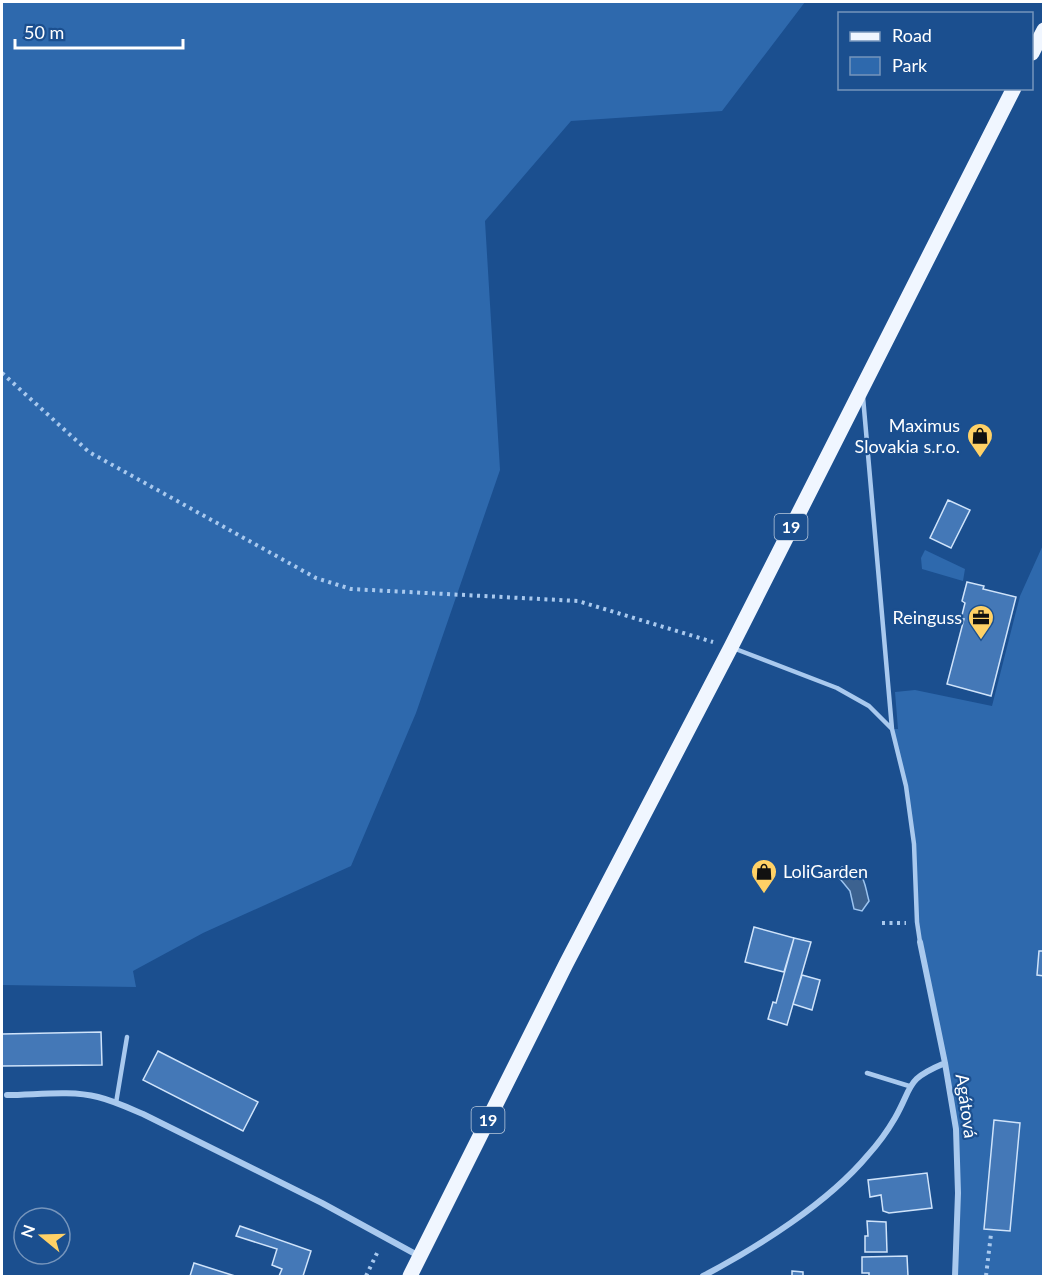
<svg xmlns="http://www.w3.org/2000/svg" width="1045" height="1278" viewBox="0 0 1045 1278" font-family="Lato,sans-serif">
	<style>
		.green { fill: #2e69ad }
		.water { fill: #3c6290; stroke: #9cc4f0; stroke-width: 1.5 }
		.building { fill: #4478b7; stroke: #cfe3fa; stroke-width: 1.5 }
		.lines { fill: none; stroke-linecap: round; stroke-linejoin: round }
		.path { stroke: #a9c9ee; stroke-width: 4; stroke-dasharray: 3 4.5; stroke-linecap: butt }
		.service { stroke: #a9c9ee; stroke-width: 4.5 }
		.minor { stroke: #a9c9ee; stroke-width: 6 }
		.primary { stroke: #f0f6ff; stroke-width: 15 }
		.labels { text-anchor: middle; stroke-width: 4.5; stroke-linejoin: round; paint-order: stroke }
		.shield { fill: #1b4f8f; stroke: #bbcadd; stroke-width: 1.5 }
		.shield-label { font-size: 16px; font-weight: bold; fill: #fff }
		.poi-label { font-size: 18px; fill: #fff; stroke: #1b4f8f; text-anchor: end }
		.street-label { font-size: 18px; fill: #fff; stroke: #1b4f8f }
	</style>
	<rect width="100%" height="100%" fill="#1b4f8f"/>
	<path class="green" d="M2,2H805L722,111L571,121L485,221L500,470L416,713L351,866L203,933L133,971L136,987L2,985Z
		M1043,545V1276H955L956,1129L920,942L914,844L906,786L892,729H898L895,692L915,690L992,706L1020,596Z
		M925,550L965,569L963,581L922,569L921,558Z"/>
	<path class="water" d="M842,867C867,872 863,880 869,901L862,911L854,909L850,891L837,875L838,870Z"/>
	<path class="building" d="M948,500L970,510L951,548L930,538Z
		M967,582L984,586L983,589L1016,597L991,696L947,684L964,619H961L965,603L962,601Z
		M754,927L794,938L784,972L745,962Z
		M794,938L811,942L787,1025L768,1019L773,1002L776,1003Z
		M1039,951H1044V976L1037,975Z
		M802,975L820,980L812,1010L793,1004Z
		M101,1032L102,1065L2,1066V1034Z
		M158,1051L258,1102L243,1131L143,1080Z
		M994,1120L1020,1123L1010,1231L984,1229Z
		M927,1173L932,1208L889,1213L883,1211L881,1195L870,1197L868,1180Z
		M867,1221L886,1222L887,1252H865V1236H868Z
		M240,1226L311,1251L303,1276H279L282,1269L272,1265L277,1249L236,1236Z
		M907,1256L908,1276H869V1273H862V1257Z
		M194,1263L235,1276H190Z
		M792,1271L803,1272V1276H792Z"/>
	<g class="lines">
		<path class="path" d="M2,373L89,452L316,578L351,589L578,601L713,642
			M882,923H906
			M366,1276L379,1249
			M986,1276L991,1234"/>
		<path class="service" d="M863,397L892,729
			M733,648L837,688L869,706L892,729L906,786L914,844L917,922L920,942
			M867,1073L909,1086
			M116,1103L127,1037"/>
		<path class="minor" d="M920,942L945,1063L956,1129L958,1193L955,1276
			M7,1095C36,1095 70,1090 98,1097C114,1101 129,1108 143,1114L322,1203L419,1256
			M703,1276C758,1247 828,1203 868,1155C878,1144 888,1130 895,1118C914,1084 905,1080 945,1063"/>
		<path class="primary" d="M1032,53L1044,30
			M410,1276L566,964L731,647L1014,88"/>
	</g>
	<defs>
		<symbol id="shop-pin" viewBox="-11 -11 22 30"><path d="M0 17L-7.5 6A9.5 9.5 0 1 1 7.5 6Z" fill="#ffd166" stroke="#1b4f8f"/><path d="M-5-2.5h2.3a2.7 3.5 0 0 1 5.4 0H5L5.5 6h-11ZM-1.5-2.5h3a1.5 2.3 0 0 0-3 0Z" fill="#111"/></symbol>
		<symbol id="office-pin" viewBox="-11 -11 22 30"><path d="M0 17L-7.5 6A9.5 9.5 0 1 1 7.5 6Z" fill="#ffd166" stroke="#1b4f8f"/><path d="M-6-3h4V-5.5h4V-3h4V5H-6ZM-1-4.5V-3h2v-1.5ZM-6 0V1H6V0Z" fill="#111"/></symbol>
	</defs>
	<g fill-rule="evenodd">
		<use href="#shop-pin" x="965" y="421" width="30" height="40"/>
		<use href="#office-pin" x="966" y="603" width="30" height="40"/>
		<use href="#shop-pin" x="749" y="857" width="30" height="40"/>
	</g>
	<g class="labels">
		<g class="shield">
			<rect x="774.5" y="514" width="33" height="26" rx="4.5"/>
			<rect x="471.5" y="1107" width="33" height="26" rx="4.5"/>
		</g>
		<g class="shield-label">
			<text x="791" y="533">19</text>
			<text x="488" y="1126">19</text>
		</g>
		<g class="poi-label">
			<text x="960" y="432">Maximus<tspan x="960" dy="21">Slovakia s.r.o.</tspan></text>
			<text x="962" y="624">Reinguss</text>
			<text x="783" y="878" text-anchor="start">LoliGarden</text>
		</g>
		<g class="street-label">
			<text transform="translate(966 1106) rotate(82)" y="6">Agátová</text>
		</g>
	</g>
	<rect width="1045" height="1278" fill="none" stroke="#ffffff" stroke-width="6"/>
	<rect x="838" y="12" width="195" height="78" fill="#1b4f8f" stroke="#7695bc" stroke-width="1.5"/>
	<rect x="850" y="32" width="30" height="9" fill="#f0f6ff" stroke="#7695bc" stroke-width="1.5"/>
	<text x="892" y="42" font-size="18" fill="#ffffff">Road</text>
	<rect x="850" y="57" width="30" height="18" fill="#2e69ad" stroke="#7695bc" stroke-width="1.5"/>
	<text x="892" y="72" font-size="18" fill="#ffffff">Park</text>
	<g transform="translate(42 1236) rotate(289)"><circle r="28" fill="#1b4f8f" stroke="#7695bc" stroke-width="1.5"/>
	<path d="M0-4.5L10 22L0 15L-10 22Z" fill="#ffd166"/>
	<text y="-9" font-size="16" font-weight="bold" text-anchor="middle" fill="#ffffff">N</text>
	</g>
	<path d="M15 39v9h168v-9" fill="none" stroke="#ffffff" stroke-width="3"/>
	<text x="24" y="39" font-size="18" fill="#ffffff" stroke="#1b4f8f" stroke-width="4.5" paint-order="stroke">50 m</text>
</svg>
